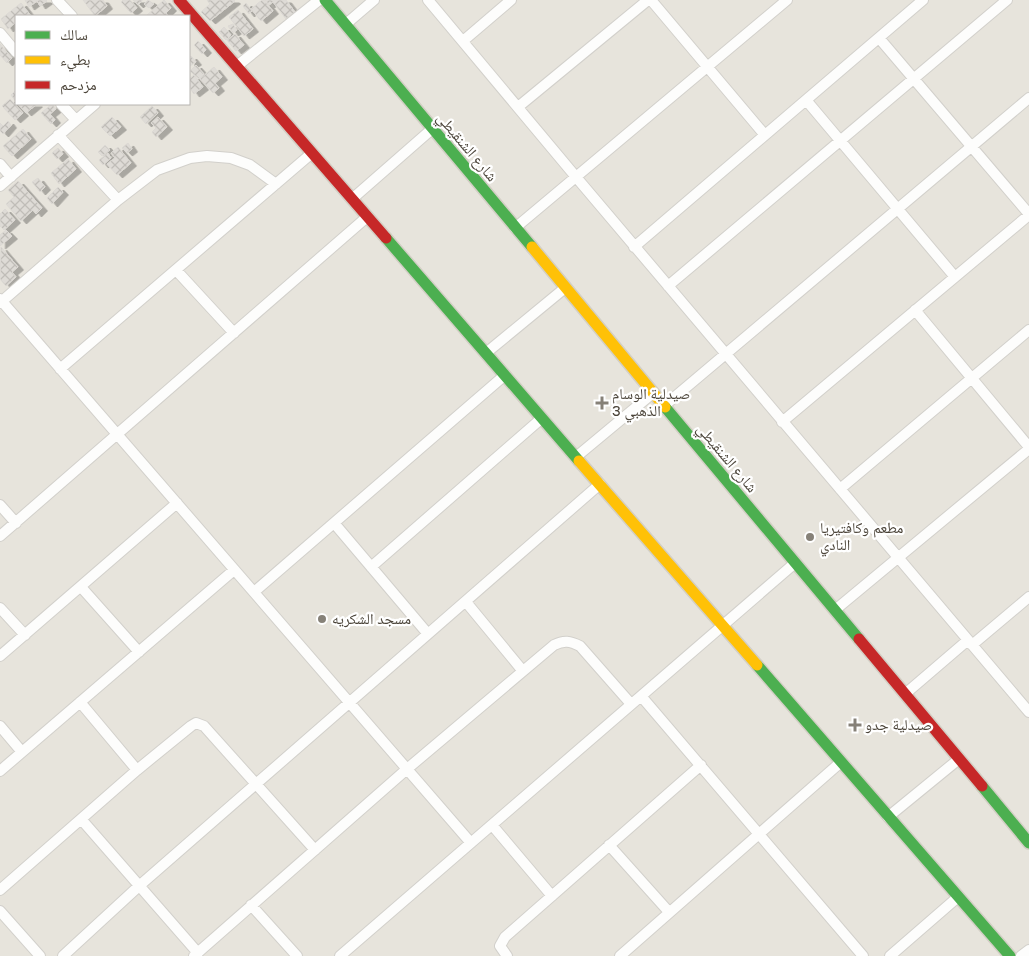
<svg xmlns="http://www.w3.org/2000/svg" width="1029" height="956" viewBox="0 0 1029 956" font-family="'Golos Text','Noto Naskh Arabic',sans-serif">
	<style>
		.residential { fill: #e7e4dc; fill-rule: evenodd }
		.building { fill: url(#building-cross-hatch); stroke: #dcd9d4; filter: url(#shadow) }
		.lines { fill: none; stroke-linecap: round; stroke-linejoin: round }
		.street-casing { stroke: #d2d0cb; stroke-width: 12 }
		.fast-casing { stroke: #d3cfc5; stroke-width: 14 }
		.slow-casing { stroke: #d3cfc5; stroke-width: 14 }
		.jam-casing { stroke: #d3cfc5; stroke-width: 14 }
		.street { stroke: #fdfdfc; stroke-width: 10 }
		.fast { stroke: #4caf50; stroke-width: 11 }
		.slow { stroke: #ffc107; stroke-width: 11 }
		.jam { stroke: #c62828; stroke-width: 11 }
		.poi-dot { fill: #868178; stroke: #fff; stroke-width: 2 }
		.labels { text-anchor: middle; stroke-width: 4.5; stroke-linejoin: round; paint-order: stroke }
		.street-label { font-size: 15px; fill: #4b4439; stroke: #fff }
		.poi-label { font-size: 15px; fill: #4b4439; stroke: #fff; text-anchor: start }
	</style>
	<defs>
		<pattern id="building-cross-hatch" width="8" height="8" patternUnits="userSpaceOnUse" patternTransform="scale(1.25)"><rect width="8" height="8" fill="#dedbd6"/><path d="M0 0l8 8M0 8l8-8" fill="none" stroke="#c0bdb8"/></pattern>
		<filter id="shadow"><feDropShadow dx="5.5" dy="3" stdDeviation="0" flood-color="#0004"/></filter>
	</defs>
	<rect width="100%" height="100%" fill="#f4f2ee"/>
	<path class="residential" d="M0,0H1029V956H0ZM16,16H189V104H16Z"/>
	<path class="building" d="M25,0H46L47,1L40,6L37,1L29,7Z
		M83,0H103L107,6L95,16Z
		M123,0H130L137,8L131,13L121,2Z
		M133,0H142V1L138,5Z
		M148,0L154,4L149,8L144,4Z
		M164,0L171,8L166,13L168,16H146Z
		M207,0H234L235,1L210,21L201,12L210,4Z
		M262,0H264L273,11L261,21L251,9Z
		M265,0H286L295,12L286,19L273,2L269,5Z
		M21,3L31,16H16V22L8,29L1,19Z
		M246,3L252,11L249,14L243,6Z
		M238,10L253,29L244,36L229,17Z
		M233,24L237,30L233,33L228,26Z
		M224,27L231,35L226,40L219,32Z
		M235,34L244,45L236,51L227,40Z
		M198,41L206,50L202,54L194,45Z
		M0,44L12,58L7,63L0,55Z
		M191,56L196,62L190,66L189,58Z
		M196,65L204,74L199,79L190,71Z
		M214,67L222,77L215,83L219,88L213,93L200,79Z
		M194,75L203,87L194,94L189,87V79Z
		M16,90V102L11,95Z
		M10,99L23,113L15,120L2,106Z
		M18,104H37L26,113Z
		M52,104L56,109L50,114L55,120L51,124L41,113Z
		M152,106L158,113L146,124L140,117Z
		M112,117L121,127L110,136L101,127Z
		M158,117L167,127L156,137L152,132L156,128L151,123Z
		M8,121L11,125L3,134L0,131V123L3,126Z
		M23,129L31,139L12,156L3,146Z
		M128,143L132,149L127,153L122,148Z
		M105,145L110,150L102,156L98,152Z
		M118,147L131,163L117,175L107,164L115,158L111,153Z
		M58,148L63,154L57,159L52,153Z
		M108,153L111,158L103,165L99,160Z
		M68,159L76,169L59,184L51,173Z
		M38,178L45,187L40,192L32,182Z
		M18,181L42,208L36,214L33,210L21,221L6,204L14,197L8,190Z
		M58,187L63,192L52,204L47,198Z
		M5,209L15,220L4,230L0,226V214Z
		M6,230L12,236L0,246V235Z
		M1,247L18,267L12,272L16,277L6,286L0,279Z"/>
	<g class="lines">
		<defs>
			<path id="street" d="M57,0L72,16
				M428,0L576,177L1029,712
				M651,0L764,134
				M346,24L374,0
				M0,33L16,52
				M879,38L1029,214
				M463,41L511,0
				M237,66L319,0
				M806,100L955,277
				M61,104L76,120
				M518,107L648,0
				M58,135L118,200
				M0,164L11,177
				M0,186L95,104
				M352,199L432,129
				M515,228L787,0
				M634,247L923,0
				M176,270L234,333
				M668,286L1007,0
				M0,299L471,843
				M0,303L118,200L157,170L190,158L207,156L231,158L250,165L276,184
				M915,310L1029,447
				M486,353L565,288
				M60,369L312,153
				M664,406L1029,98
				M782,422L1029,215
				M576,457L653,393
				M840,489L1029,330
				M0,505L16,523
				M334,523L428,634
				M0,536L367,217
				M371,567L542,418
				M81,587L139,652
				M254,592L505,375
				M466,602L522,670
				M0,608L25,635
				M835,610L1029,449
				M972,645L1029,597
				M0,656L177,503
				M905,694L968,640
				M641,696L863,956
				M80,702L137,770
				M0,726L22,752
				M0,771L234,570
				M888,817L959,759
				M81,819L198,953
				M492,825L552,896
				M609,845L669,912
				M0,890L137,770L191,726L196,723L204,726L315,850
				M251,905L297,956
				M0,911L40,956
				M63,956L139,886L600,484
				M194,956L407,769L554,645C564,640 570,641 580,646L631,704
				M340,956L795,563
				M507,956L500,946L505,937L701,765
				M620,956L841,762
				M890,956L958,897
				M1021,956L1029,950"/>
			<path id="fast" d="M325,0L532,247
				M386,238L579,461
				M665,407L859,639
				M757,665L1010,956
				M982,786L1029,843"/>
			<path id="slow" d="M532,247L665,407
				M579,461L757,665"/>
			<path id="jam" d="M179,0L386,238
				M859,639L982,786"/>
		</defs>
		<use href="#street" class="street-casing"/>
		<use href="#fast" class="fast-casing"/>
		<use href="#slow" class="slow-casing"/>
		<use href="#jam" class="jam-casing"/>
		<use href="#street" class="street"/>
		<use href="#fast" class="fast"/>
		<use href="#slow" class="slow"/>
		<use href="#jam" class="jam"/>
	</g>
	<g class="poi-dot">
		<path d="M599.5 395.5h5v5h5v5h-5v5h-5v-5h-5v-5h5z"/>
		<circle cx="810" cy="537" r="5"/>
		<circle cx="322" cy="619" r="5"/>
		<path d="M852.5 717.5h5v5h5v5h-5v5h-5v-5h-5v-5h5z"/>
	</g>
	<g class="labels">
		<g class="street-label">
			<text transform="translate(467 147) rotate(50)" y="5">شارع الشنقيطي</text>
			<text transform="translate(727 458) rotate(50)" y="5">شارع الشنقيطي</text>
		</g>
		<g class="poi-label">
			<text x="612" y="399">صيدلية الوسام<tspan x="612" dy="17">الذهبي 3</tspan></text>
			<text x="820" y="533">مطعم وكافتيريا<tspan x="820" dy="17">النادي</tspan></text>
			<text x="332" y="624">مسجد الشكريه</text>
			<text x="865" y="730">صيدلية جدو</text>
		</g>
	</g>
	<rect x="15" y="15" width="175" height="90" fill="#ffffff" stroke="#b7b4b0"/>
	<rect x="25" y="31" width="25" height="8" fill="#4caf50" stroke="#b7b4b0"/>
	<text x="60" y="40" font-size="15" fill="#4b4439">سالك</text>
	<rect x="25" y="56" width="25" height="8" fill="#ffc107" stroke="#b7b4b0"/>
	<text x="60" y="65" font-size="15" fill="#4b4439">بطيء</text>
	<rect x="25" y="81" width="25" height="8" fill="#c62828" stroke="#b7b4b0"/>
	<text x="60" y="90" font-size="15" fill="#4b4439">مزدحم</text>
</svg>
